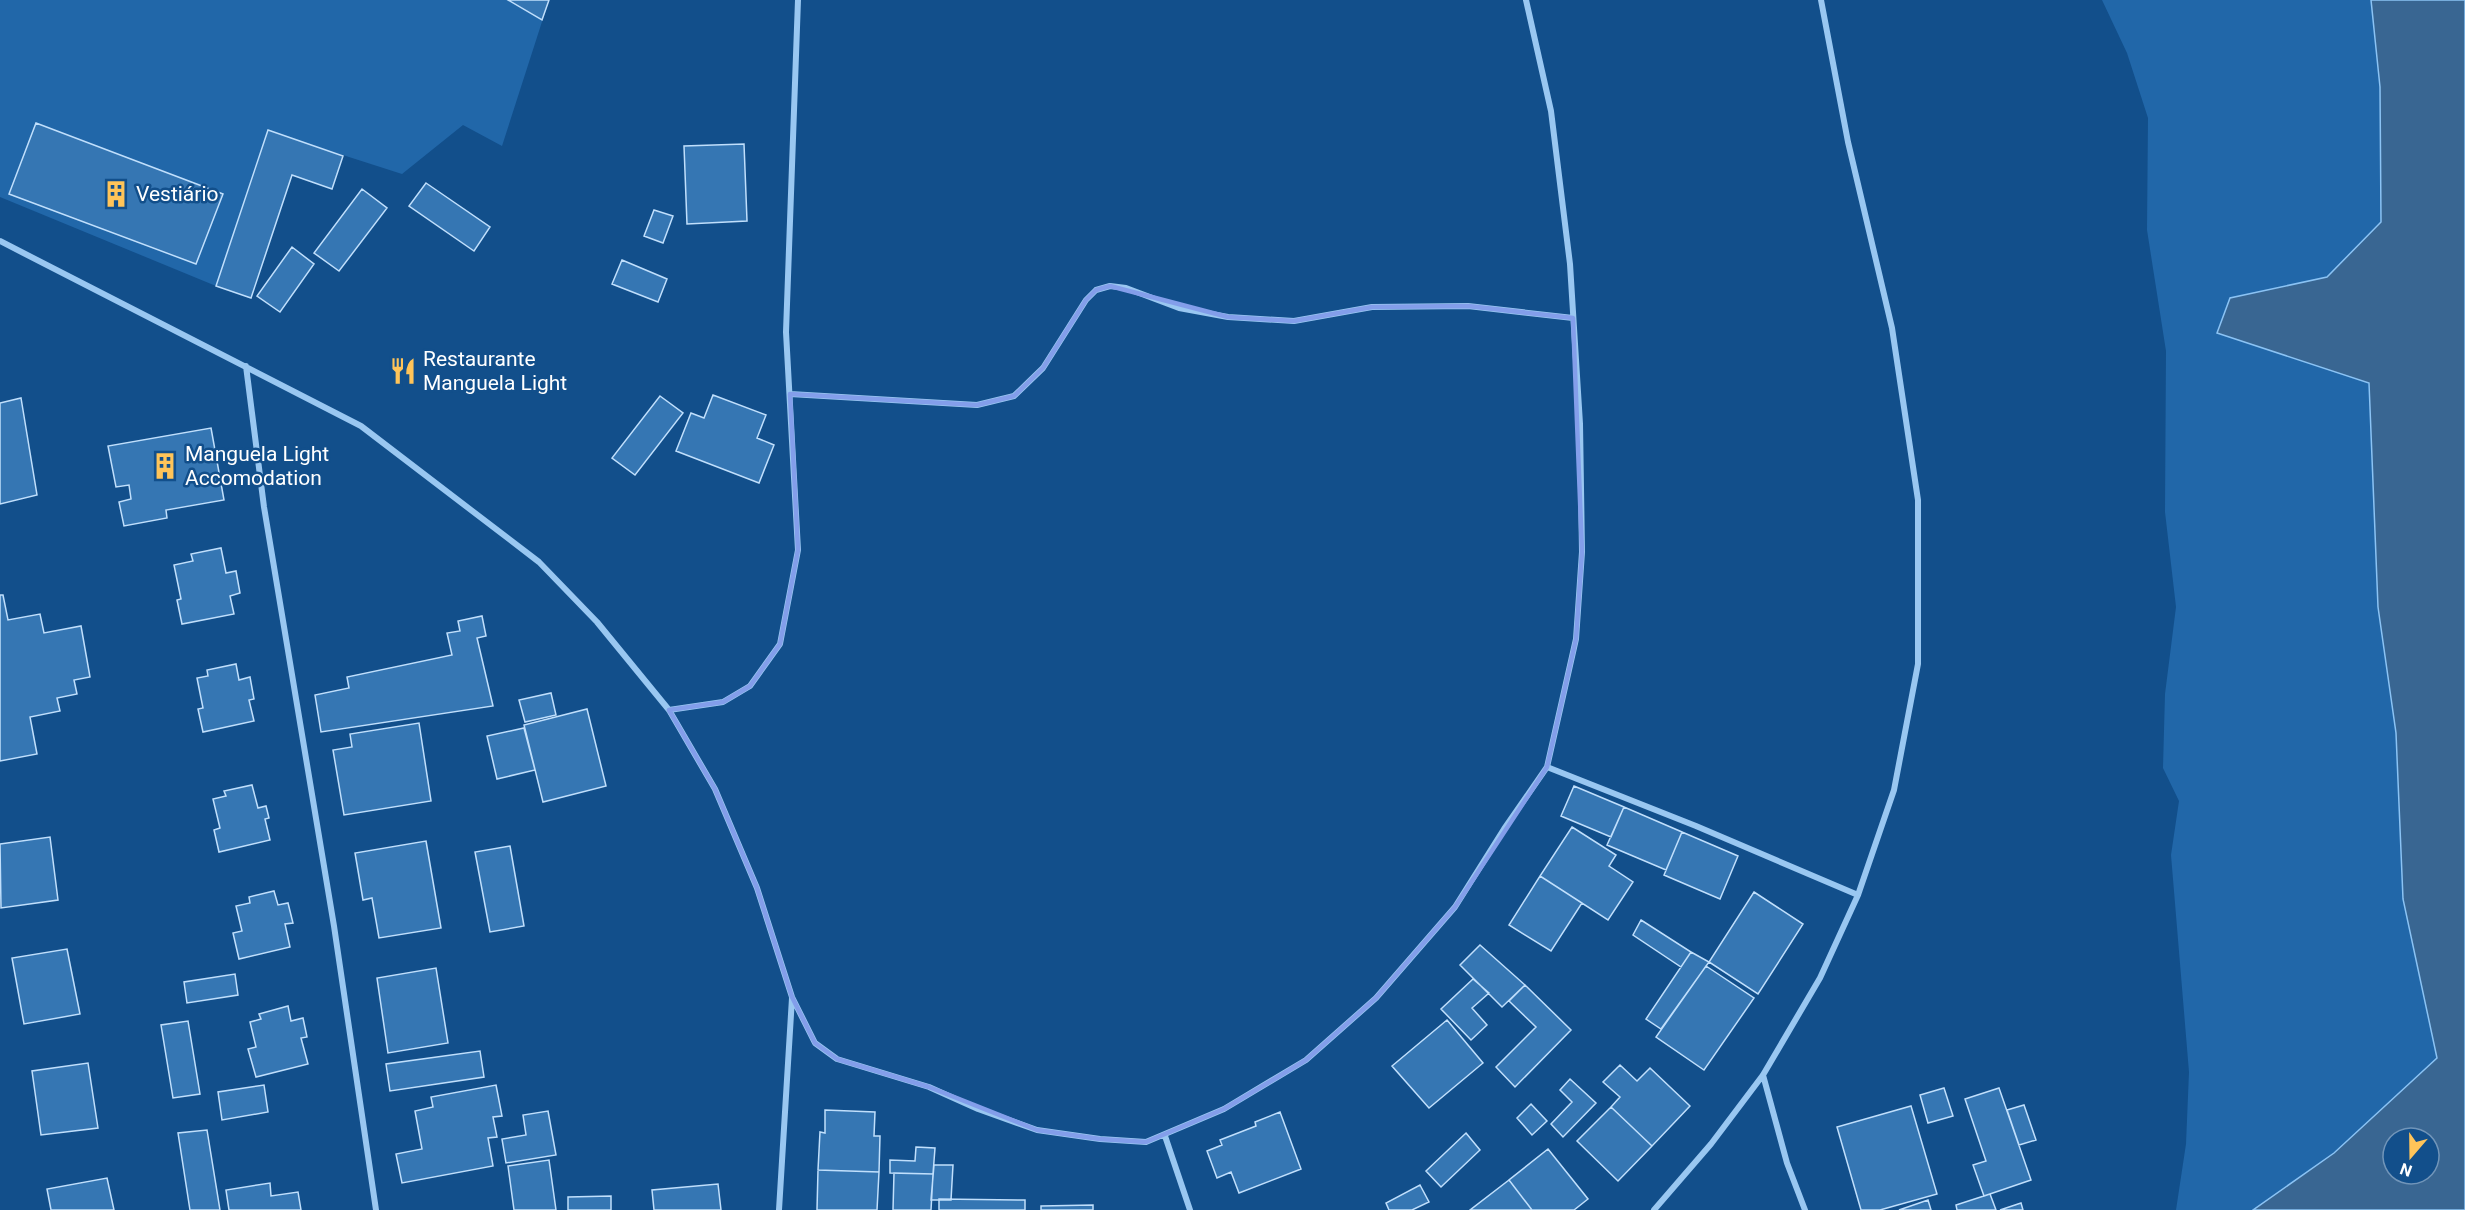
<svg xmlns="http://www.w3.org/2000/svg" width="2465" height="1210" viewBox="0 0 2465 1210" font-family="Roboto,sans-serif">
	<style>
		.green { fill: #2167a9; fill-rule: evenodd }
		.water { fill: #396692; stroke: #8bc3f4; stroke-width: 1.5; fill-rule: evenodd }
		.building { fill: #3576b3; stroke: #c0dffc; stroke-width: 1.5 }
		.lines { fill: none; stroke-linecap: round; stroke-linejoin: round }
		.minor { stroke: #99c7f1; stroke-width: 6 }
		.marked { fill: none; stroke: #839eea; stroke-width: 4.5; stroke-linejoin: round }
		.labels { text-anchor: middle; stroke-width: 5; stroke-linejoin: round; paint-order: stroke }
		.poi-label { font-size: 21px; fill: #fff; stroke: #124f8b; text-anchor: start }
	</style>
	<rect width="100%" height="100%" fill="#124f8b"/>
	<path class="green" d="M0,0H549L502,146L463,125L402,174L268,131L216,286L0,197Z
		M2102,0H2465V1210H2176L2186,1144L2189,1072L2171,855L2179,801L2163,768L2165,694L2176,607L2165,512L2166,351L2147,230L2148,118L2127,53ZM2393,1138H2429V1174H2393Z"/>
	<path class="water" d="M2371,0H2465V1210H2253L2334,1153L2437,1058L2403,899L2396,733L2378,607L2369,383L2217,333L2230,298L2327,277L2381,222L2380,87ZM2393,1138H2429V1174H2393Z"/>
	<path class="building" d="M508,0H549L542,20Z
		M36,123L223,194L196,264L9,194Z
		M268,130L343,156L332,189L292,175L251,298L216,286Z
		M744,144L747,221L687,224L684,146Z
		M426,183L490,227L474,251L409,206Z
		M362,189L387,208L339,271L314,253Z
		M654,210L673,216L663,243L644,236Z
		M292,247L314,264L280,312L257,296Z
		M622,260L667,279L658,302L612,284Z
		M713,395L766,415L757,438L774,445L759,483L676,451L691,413L704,418Z
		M660,396L683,413L635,475L612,458Z
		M21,398L37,495L0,504V403Z
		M211,428L224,500L166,510L167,518L124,526L119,502L131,499L129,485L116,487L108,446Z
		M221,548L226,573L236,571L240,593L230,596L234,614L182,624L177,600L181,599L174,565L193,561L191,554Z
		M0,595H3L8,620L40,614L44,633L81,626L90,677L74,680L77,694L57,698L60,711L30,717L37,754L0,761Z
		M482,616L486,636L477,638L493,706L321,732L315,695L349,688L347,677L452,655L447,633L460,631L458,621Z
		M236,664L239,680L250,677L254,699L249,700L254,721L203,732L198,709L203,708L197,678L208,676L207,670Z
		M551,693L556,715L525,722L519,700Z
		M587,709L606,786L543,802L524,725Z
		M419,723L431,801L344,815L333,750L352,747L350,734Z
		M524,728L535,770L497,779L487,736Z
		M252,785L258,808L266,806L269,818L265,819L270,840L219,852L214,830L220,828L213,799L226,796L224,791Z
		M1574,786L1624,807L1611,837L1561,816Z
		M1624,807L1682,832L1666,870L1607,845Z
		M1572,827L1616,855L1609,866L1633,882L1608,920L1540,876Z
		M1682,832L1738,856L1720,899L1664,875Z
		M50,837L58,900L1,908L0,844Z
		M426,841L441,928L379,938L372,898L363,900L355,853Z
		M510,846L524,926L490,932L475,852Z
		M1540,876L1582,903L1551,951L1509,925Z
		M274,891L278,905L288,903L293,923L285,924L290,947L239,959L233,933L242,931L236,906L250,903L249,897Z
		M1754,892L1803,924L1758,994L1709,962Z
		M1641,920L1691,952L1681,967L1633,935Z
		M1480,945L1525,985L1502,1007L1460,965Z
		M67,949L80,1014L24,1024L12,958Z
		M1691,952L1709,962L1661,1029L1646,1019Z
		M1706,966L1754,998L1704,1070L1656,1037Z
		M436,968L448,1043L388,1053L377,978Z
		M235,974L238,995L187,1003L184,982Z
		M1473,979L1489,993L1472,1008L1487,1025L1471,1040L1441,1009Z
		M1525,985L1571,1030L1515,1087L1496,1067L1536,1027L1509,1001Z
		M288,1006L291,1021L303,1018L307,1037L301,1038L308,1064L256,1077L248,1049L256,1047L250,1022L261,1019L259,1014Z
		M1447,1020L1483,1063L1429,1108L1392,1066Z
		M188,1021L200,1094L173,1098L161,1025Z
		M480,1051L484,1077L390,1091L386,1064Z
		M88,1063L98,1128L41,1135L32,1071Z
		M1620,1065L1637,1081L1650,1068L1690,1106L1652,1146L1611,1107L1620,1097L1603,1082Z
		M1570,1079L1596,1103L1563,1137L1551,1124L1572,1102L1560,1090Z
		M264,1085L268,1112L222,1120L218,1092Z
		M496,1085L502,1116L493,1117L497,1137L488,1138L493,1166L402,1183L396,1154L422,1149L415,1111L433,1107L431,1097Z
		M1944,1088L1953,1116L1928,1123L1920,1095Z
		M1999,1088L2031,1180L1984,1196L1973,1165L1986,1161L1965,1099Z
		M1531,1104L1547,1121L1532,1135L1517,1118Z
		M2024,1105L2036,1140L2019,1145L2007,1110Z
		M1911,1106L1937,1194L1880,1210H1861L1837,1127Z
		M1611,1107L1652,1146L1618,1181L1577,1141Z
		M825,1110L875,1112L874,1136H880L879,1172L818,1170L820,1132L825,1133Z
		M548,1111L556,1155L506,1163L502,1139L526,1135L523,1115Z
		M1280,1112L1301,1169L1239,1193L1231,1172L1217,1178L1207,1151L1222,1145L1220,1140L1256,1126L1255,1122Z
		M207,1130L220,1210H190L178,1133Z
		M1466,1133L1480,1150L1441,1187L1426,1171Z
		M916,1147L935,1148L933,1174L890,1173V1160L915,1161Z
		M1548,1149L1588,1199L1574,1210H1532L1509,1180Z
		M549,1160L556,1210H514L508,1166Z
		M934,1165H953L951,1200H931Z
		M818,1170L879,1172L877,1210H817Z
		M894,1173L933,1174L931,1210H893Z
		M107,1178L114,1210H51L47,1189Z
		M1509,1180L1532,1210H1470Z
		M270,1183L271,1196L298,1192L301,1210H229L226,1190Z
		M718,1184L721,1210H654L652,1190Z
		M1420,1185L1429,1202L1412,1210H1389L1386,1203Z
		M1990,1194L1996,1210H1957L1956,1205Z
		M611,1196V1210H568V1197Z
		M939,1199L1025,1200V1210H939Z
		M1928,1200L1931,1210H1899Z
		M2021,1203L2023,1210H2000Z
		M1093,1205V1210H1041V1206Z"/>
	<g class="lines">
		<path class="minor" d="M0,241L361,426L539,562L597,622L669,710L715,789L757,888L792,997L815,1043L837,1059L929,1087L978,1109L1037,1130L1100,1139L1146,1142L1224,1109L1306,1060L1376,998L1455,907L1504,829L1547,767L1576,639L1582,552L1580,424L1570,264L1551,111L1526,0
			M246,366L264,507L334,926L376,1210
			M790,394L977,405L1014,396L1043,368L1086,300L1096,290L1110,286L1126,288L1179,308L1228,317L1294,321L1372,307L1468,306L1573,318
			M669,710L723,702L750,686L780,644L798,550L786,332L798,0
			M1547,767L1696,826L1858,895
			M1763,1075L1787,1163L1805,1210
			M1165,1136L1190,1210
			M779,1210L792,998
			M1654,1210L1711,1144L1763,1075L1820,978L1858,895L1894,790L1918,664V500L1892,328L1848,142L1821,0"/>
	</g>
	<path class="marked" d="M1110,286L1228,317L1294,321L1372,307L1468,306L1573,318L1582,552L1576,639L1547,767L1455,907L1376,998L1306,1060L1224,1109L1146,1142L1100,1139L1037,1130L929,1087L837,1059L815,1043L792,997L757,888L715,789L669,710L723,702L750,686L780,644L798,550L790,394L977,405L1014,396L1043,368L1086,300L1096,290Z"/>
	<defs>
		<symbol id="building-bare" viewBox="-9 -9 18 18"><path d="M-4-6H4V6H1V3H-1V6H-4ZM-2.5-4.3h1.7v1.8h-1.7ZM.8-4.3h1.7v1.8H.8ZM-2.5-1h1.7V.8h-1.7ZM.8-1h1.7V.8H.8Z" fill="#ffc459" stroke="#124f8b" stroke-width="2.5" paint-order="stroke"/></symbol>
		<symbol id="restaurant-bare" viewBox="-9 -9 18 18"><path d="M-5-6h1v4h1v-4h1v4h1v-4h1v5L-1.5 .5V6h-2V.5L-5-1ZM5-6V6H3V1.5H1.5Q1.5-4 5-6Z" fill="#ffc459" stroke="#124f8b" stroke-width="2.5" paint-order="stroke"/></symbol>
	</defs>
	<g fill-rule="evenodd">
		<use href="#building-bare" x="97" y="175" width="38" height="38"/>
		<use href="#restaurant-bare" x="384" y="352" width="38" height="38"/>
		<use href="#building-bare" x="146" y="447" width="38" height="38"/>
	</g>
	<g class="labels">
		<g class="poi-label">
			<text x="136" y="201">Vestiário</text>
			<text x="423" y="366">Restaurante<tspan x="423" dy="24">Manguela Light</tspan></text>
			<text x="185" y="461">Manguela Light<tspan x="185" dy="24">Accomodation</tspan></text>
		</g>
	</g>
	<g transform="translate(2411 1156) rotate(200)"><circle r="28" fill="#124f8b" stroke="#7195b9" stroke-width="1.5"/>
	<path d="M0-4.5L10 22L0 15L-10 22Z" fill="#ffc459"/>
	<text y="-9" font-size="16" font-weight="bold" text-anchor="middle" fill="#ffffff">N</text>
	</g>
</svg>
